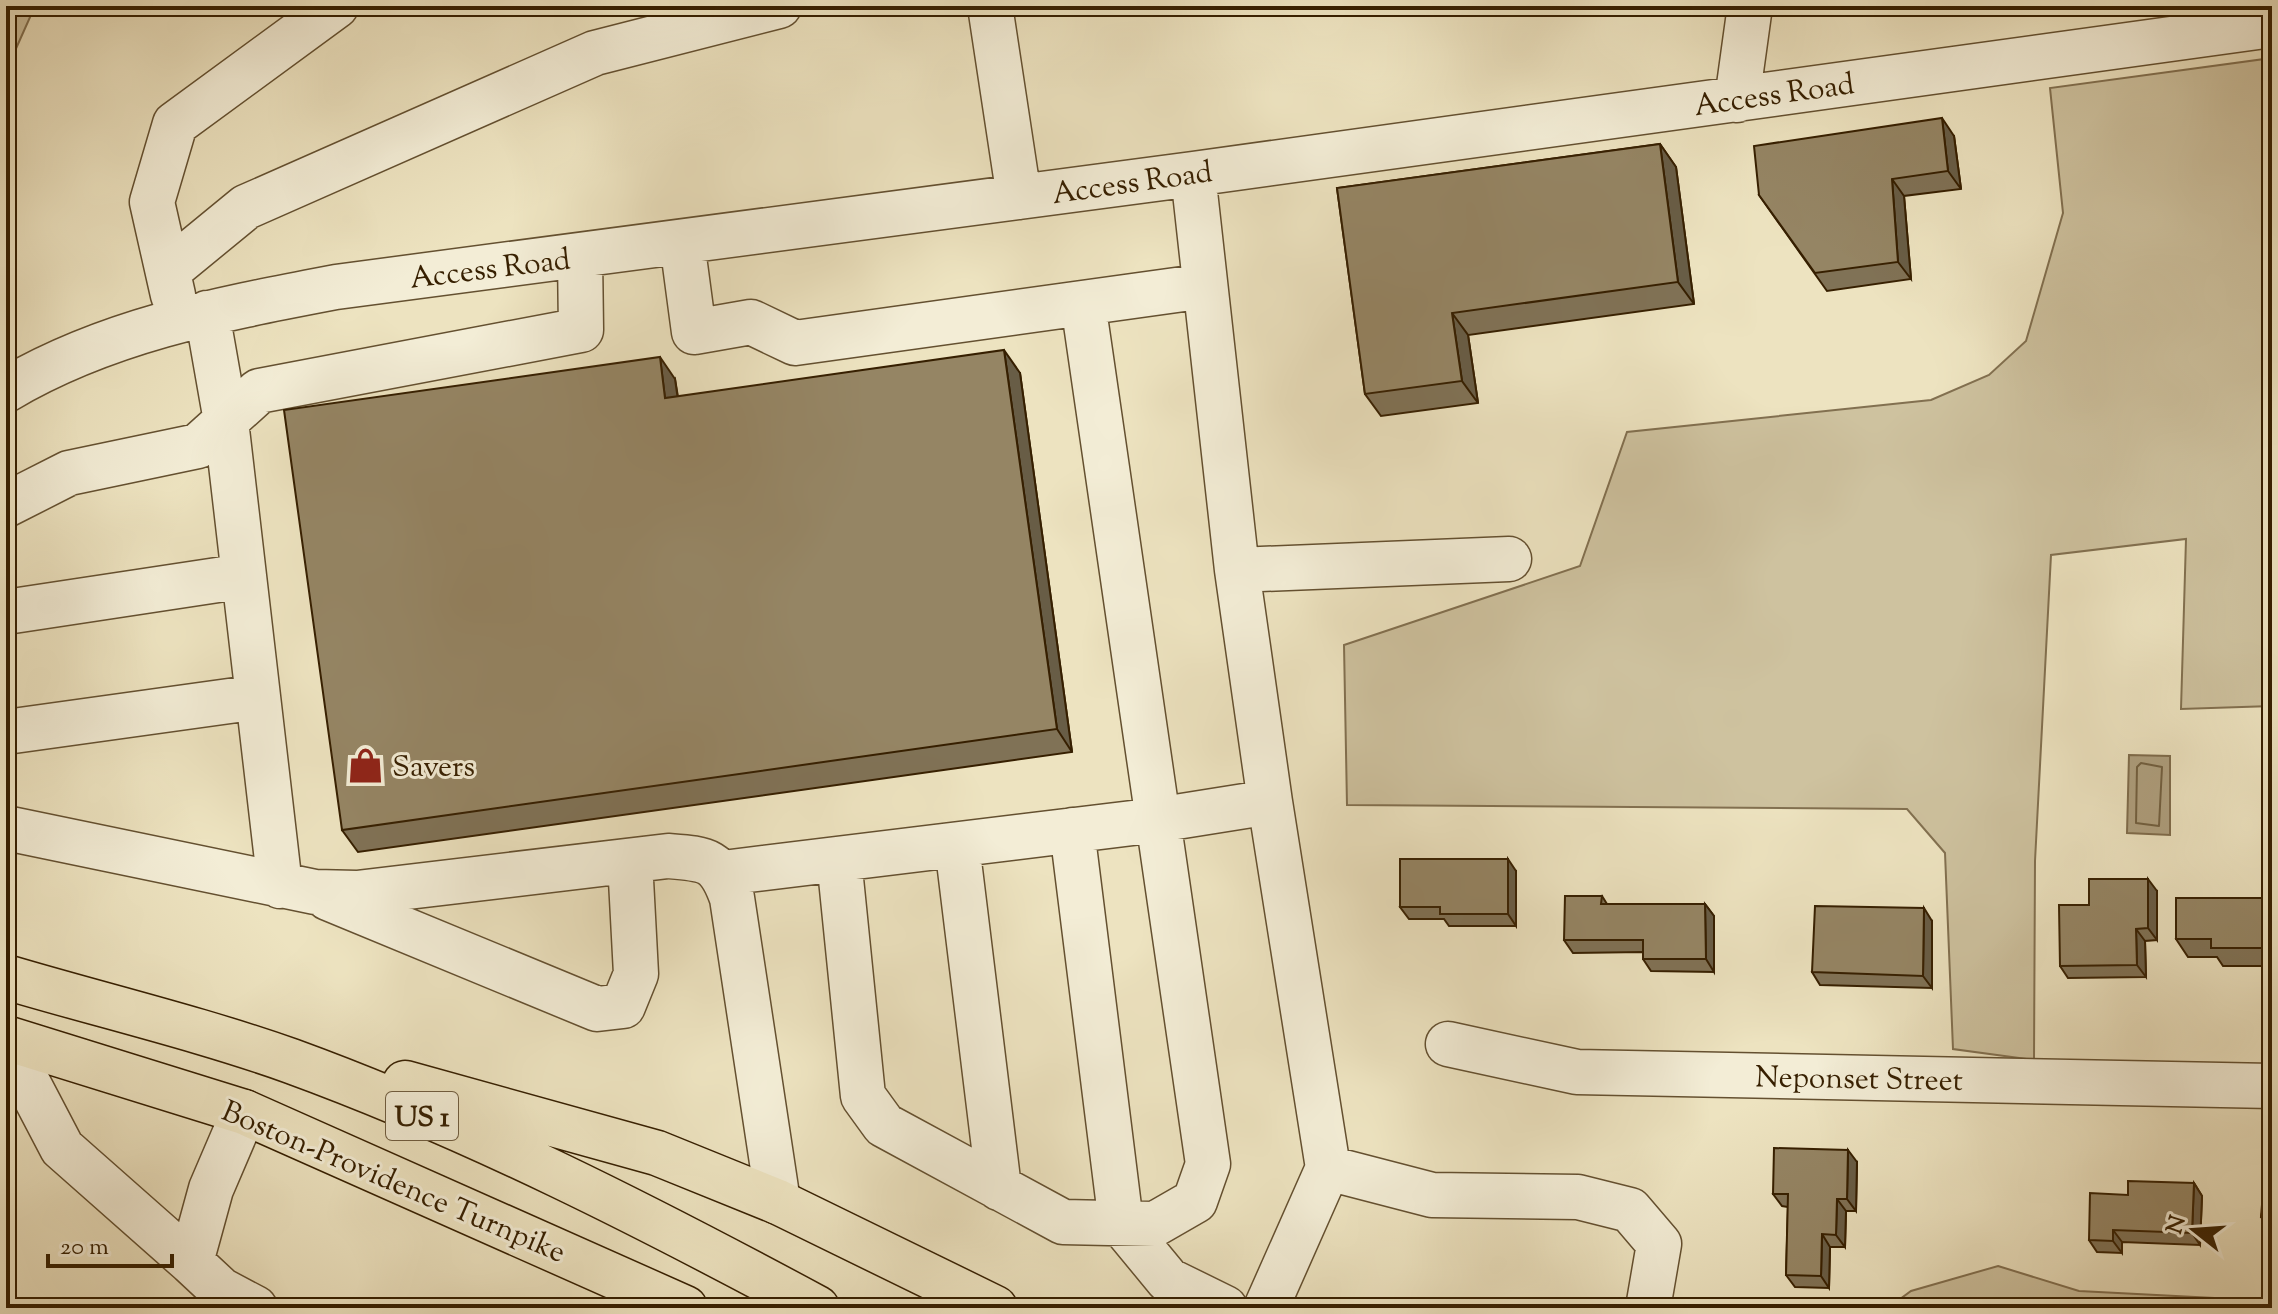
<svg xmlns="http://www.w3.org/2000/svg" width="2278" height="1314" viewBox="0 0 2278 1314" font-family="'Sorts Mill Goudy',serif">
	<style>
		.green { fill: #cec29f; stroke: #827050; stroke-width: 2 }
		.water { fill: #afa07f; stroke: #7f6c4c; stroke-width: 2 }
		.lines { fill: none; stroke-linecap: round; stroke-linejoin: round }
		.shore { stroke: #726040; stroke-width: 2 }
		.minor-casing { stroke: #645030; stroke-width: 47 }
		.major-casing { stroke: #361f00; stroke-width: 47 }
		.minor { stroke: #f3edd6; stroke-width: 44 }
		.major { stroke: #ede3c0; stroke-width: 44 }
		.wall { fill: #807256; stroke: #361f00; stroke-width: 2 }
		.shaded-wall { fill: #685d46; stroke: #361f00; stroke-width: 2 }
		.building { fill: #958564; stroke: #361f00; stroke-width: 2 }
		.labels { text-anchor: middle; stroke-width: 6; stroke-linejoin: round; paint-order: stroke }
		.shield { fill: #f3edd6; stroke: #6f5d40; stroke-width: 2 }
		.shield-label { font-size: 28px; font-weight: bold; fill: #361f00 }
		.street-label { font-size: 30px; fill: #361f00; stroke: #f3edd6 }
		.poi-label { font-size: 30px; fill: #361f00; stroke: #f3edd6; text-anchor: start }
	</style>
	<rect width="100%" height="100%" fill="#ede3c0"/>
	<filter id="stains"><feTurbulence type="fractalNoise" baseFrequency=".0025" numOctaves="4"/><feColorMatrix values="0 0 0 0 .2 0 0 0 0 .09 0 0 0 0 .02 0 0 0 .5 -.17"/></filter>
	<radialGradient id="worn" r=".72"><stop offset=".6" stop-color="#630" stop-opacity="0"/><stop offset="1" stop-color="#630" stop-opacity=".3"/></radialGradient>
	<path class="green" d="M6,6H35L6,71Z
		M2272,58V706L2181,709L2186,539L2051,555L2035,861L2034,1060L1953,1049L1945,853L1907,809L1347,805L1344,645L1580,566L1627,432L1931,400L1989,375L2026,341L2063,213L2050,88Z
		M1998,1266L2079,1291L2272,1301V1308H1888L1911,1291Z"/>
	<path class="water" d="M2129,755L2170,756V835L2127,833Z"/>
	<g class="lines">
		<path class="shore" d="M2141,763L2162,767L2159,826L2136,823L2137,767Z"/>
		<defs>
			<path id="minor" d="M990,6L1019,197
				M1737,100L1750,6
				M682,242L694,332L751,322L795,343L1205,286
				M168,271L246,207L595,53L779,6
				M173,295L152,202L175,124L336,6
				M207,313L226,421L280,886
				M6,390C107,330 221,309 336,287L1193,174L2272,25
				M6,505L69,473L198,446L259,391L581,330L580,256
				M1237,570L1509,559
				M6,612L244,576
				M6,732L258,697
				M6,828L315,892L357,893L668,856C707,859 718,859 732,898L778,1202
				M1072,830L1121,1223L1168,1280L1225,1308
				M957,845L999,1188
				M839,859L863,1096L884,1125L1063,1222L1155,1224L1195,1201L1208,1164L1083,303
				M723,873L1157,820L1270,802L1237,570L1193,174
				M328,898L597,1009L623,1006L636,974L630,861
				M6,1041L62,1148L191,1262
				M1448,1044L1577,1072L2272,1086
				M244,1112L211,1189L191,1262L221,1290L255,1308
				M1328,1168L1432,1195L1578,1197L1630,1210L1659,1244L1648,1308
				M1266,1308L1328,1168L1270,802"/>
			<path id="major" d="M6,977C100,1005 198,1028 291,1061C472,1127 648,1217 817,1308
				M6,1038L244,1112L685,1308
				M405,1083L657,1153L778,1202L995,1308"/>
		</defs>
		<use href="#minor" class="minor-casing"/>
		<use href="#major" class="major-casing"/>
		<use href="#minor" class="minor"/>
		<use href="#major" class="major"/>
	</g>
	<path class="wall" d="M1954,136L1961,189L1904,196L1911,279L1827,291L1759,195Z
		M1660,144L1676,167L1694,304L1468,335L1478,403L1381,416L1365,394L1337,188Z
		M1020,373L1072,752L358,852L342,830L675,379L678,397Z
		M1516,871V926H1449L1444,919H1409L1400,907Z
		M2272,871V966H2223L2217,957H2188L2176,939L2270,898Z
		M2157,891V940L2145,941L2146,977L2068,978L2060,966L2089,905Z
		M1602,896L1607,904H1705L1714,916V972L1651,971L1643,959V952L1573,953L1564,940Z
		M1932,921V988L1820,985L1812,972Z
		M1857,1162L1856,1211H1846L1845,1247H1830L1829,1288L1795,1287L1786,1275L1788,1207L1782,1206L1773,1194Z
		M2272,1169V1229H2270L2261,1217Z
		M2194,1183L2202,1196L2200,1245L2122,1242V1253L2097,1252L2089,1240L2128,1195Z"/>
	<path class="shaded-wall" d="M1942,118L1954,136L1961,189L1948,171Z
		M1660,144L1676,167L1694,304L1678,282Z
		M1892,179L1904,196L1911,279L1898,262Z
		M1452,313L1468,335L1478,403L1462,381Z
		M1004,350L1020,373L1072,752L1057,729Z
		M660,357L675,379L681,421L665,398Z
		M1508,859L1516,871V926L1508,914Z
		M2148,879L2157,891V940L2148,928Z
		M1705,904L1714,916V972L1706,959Z
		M1924,908L1932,921V988L1923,976Z
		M2136,929L2145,941L2146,977L2137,965Z
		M1848,1150L1857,1162L1856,1211L1847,1199Z
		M2194,1183L2202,1196L2200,1245L2192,1233Z
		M1837,1199L1846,1211L1845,1247L1836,1235Z
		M2113,1230L2122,1242V1253L2113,1241Z
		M1822,1234L1830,1247L1829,1288L1821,1276Z"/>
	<path class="building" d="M1942,118L1948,171L1892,179L1898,262L1815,273L1759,195L1754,146Z
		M1660,144L1678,282L1452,313L1462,381L1365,394L1337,188Z
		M1004,350L1057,729L342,830L284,410L660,357L665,398Z
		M1400,859H1508V914H1440V907H1400Z
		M2271,871H2272V948H2211V939H2176V898H2270Z
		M2089,879H2148V928L2136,929L2137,965L2060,966L2059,905H2089Z
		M1565,896H1602L1601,904H1705L1706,959H1643V940H1564Z
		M1815,906L1924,908L1923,976L1812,972Z
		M1774,1148L1848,1150L1847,1199H1837L1836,1235L1822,1234L1821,1276L1786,1275L1788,1194H1773Z
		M2265,1168L2272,1169V1217H2261Z
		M2128,1181L2194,1183L2192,1233L2113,1230V1241L2089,1240L2090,1193L2128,1195Z"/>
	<defs>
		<symbol id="shop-bare" viewBox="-9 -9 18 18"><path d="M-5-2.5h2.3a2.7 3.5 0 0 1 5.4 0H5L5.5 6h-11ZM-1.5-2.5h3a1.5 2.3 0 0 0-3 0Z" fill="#8f2418" stroke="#f3edd6" stroke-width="2.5" paint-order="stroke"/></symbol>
	</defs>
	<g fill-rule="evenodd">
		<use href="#shop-bare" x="340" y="740" width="51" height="51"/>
	</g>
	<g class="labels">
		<rect class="shield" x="386" y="1092" width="72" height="48" rx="6"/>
		<g class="shield-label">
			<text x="422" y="1126">US 1</text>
		</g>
		<g class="street-label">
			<text transform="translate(1774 94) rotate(-8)" y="10">Access Road</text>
			<text transform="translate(1132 182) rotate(-8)" y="10">Access Road</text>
			<text transform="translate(490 268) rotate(-7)" y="10">Access Road</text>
			<text transform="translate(1859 1078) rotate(1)" y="10">Neponset Street</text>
			<text transform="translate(394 1181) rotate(23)" y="10">Boston-Providence Turnpike</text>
		</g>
		<g class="poi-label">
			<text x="392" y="776">Savers</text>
		</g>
	</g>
	<rect width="2278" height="1314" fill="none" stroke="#ede3c0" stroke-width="32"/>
	<rect x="8" y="8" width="2262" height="1298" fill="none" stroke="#361f00" stroke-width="4"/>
	<rect x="16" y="16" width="2246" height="1282" fill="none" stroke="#361f00" stroke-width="2"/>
	<g transform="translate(2194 1230) rotate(287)" stroke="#f3edd6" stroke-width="6" paint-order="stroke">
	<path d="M0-6L14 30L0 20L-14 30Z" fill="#361f00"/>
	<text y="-12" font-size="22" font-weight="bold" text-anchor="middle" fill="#361f00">N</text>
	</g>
	<path d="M48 1254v12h124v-12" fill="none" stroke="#361f00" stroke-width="4"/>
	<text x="60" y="1254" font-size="24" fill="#361f00" stroke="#f3edd6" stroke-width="6" paint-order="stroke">20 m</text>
	<rect width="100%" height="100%" filter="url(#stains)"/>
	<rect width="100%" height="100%" fill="url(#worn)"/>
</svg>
